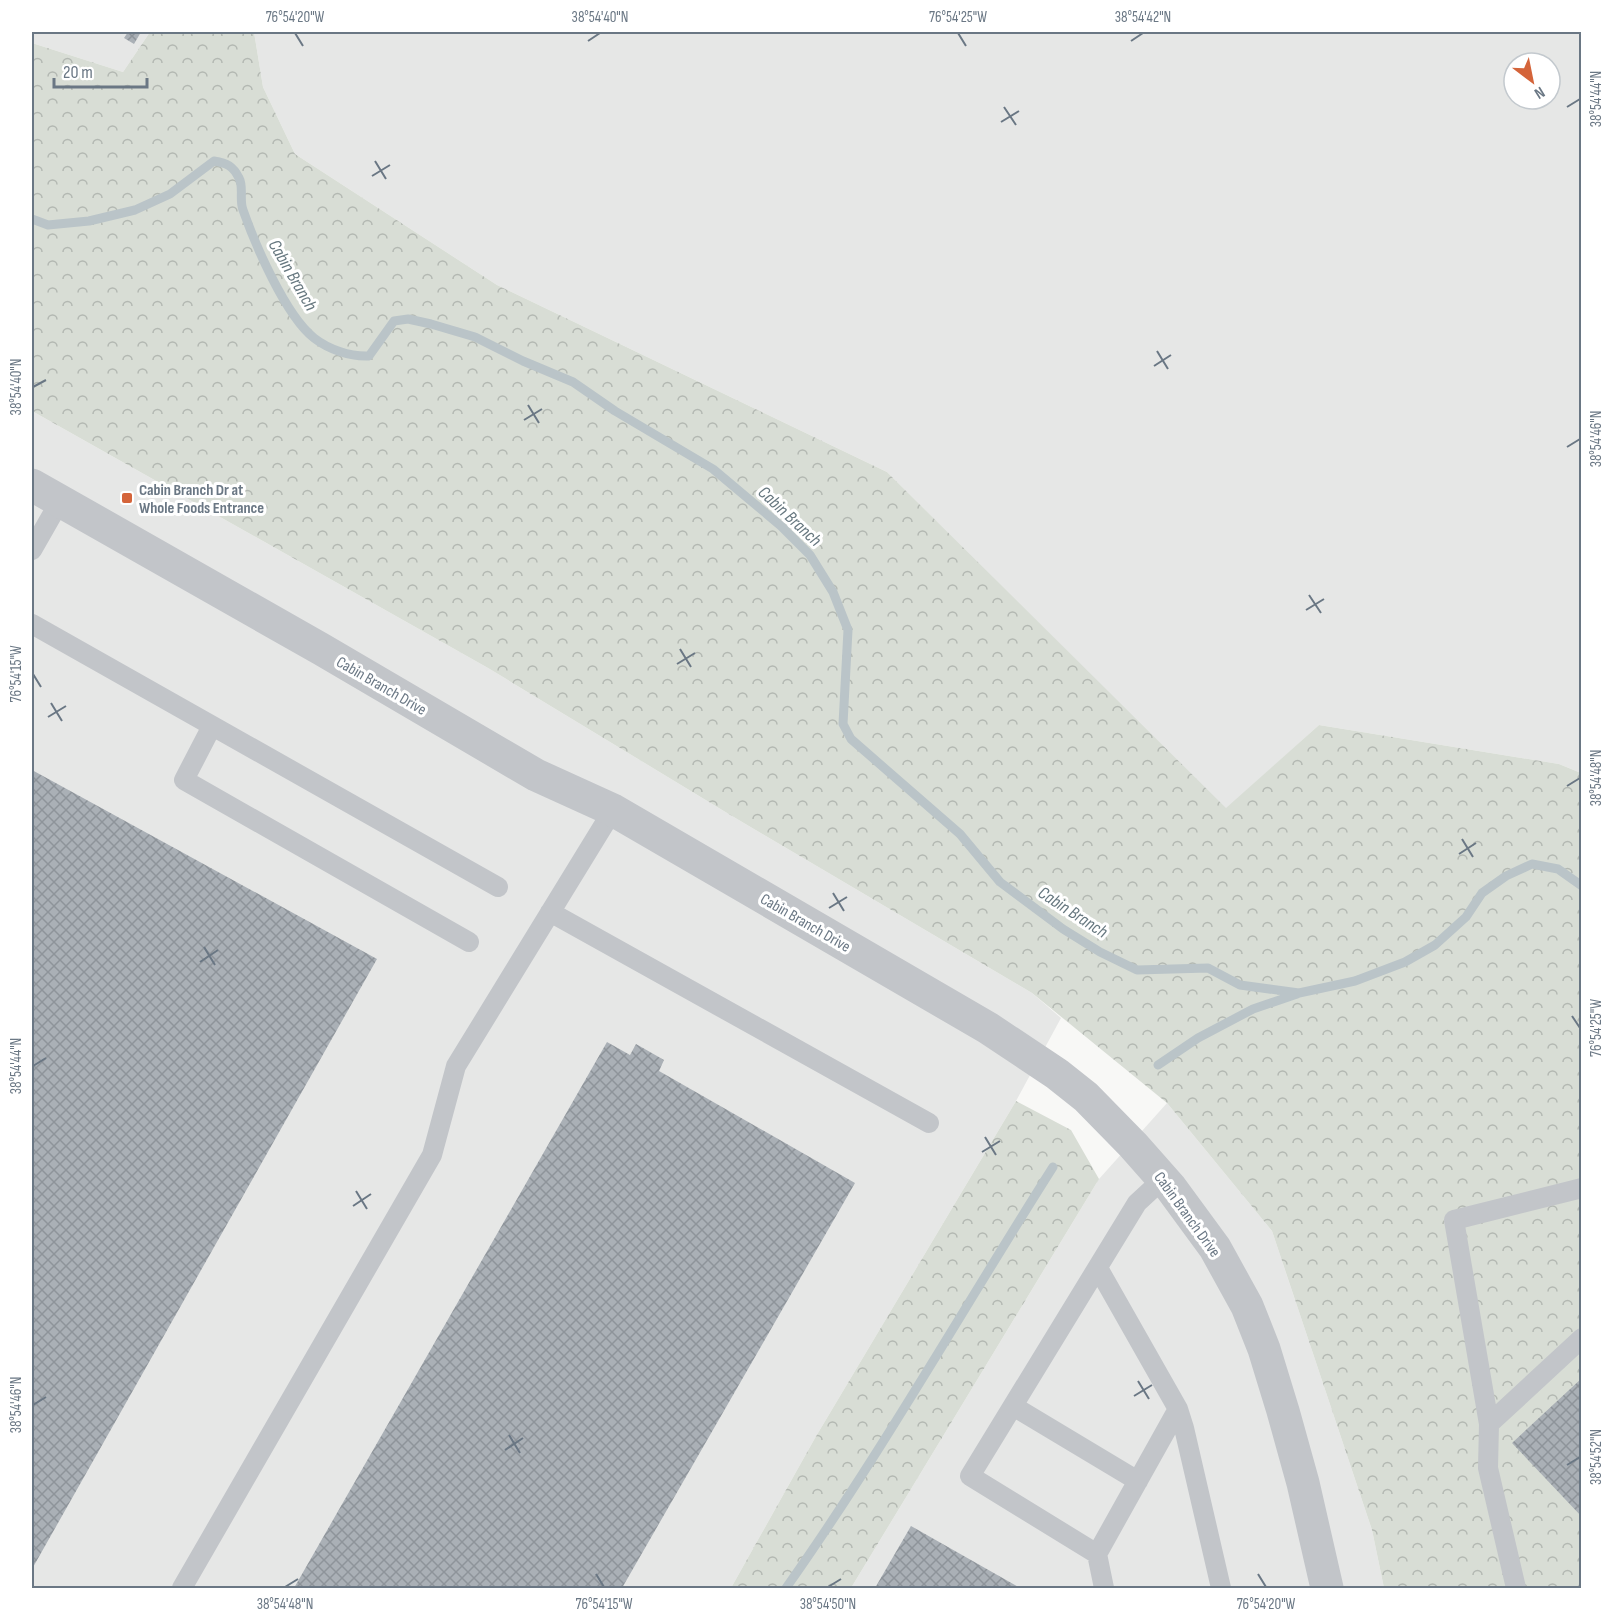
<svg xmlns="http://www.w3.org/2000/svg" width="1613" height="1620" viewBox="0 0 1613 1620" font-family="'Sofia Sans Condensed',sans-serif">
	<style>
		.built { fill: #e6e7e6; fill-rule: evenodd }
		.forest { fill: url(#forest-crowns) }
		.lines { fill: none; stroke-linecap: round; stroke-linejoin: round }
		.stream { stroke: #bac4c8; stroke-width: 9 }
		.building { fill: url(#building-cross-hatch) }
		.service { stroke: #c2c5c9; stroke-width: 20 }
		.tertiary { stroke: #c2c5c9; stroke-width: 33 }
		.ticks { fill: none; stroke: #6a7784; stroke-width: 2 }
		.poi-dot { fill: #d4643a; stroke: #fff; stroke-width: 2 }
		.labels { text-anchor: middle; stroke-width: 6; stroke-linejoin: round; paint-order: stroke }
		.poi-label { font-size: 16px; font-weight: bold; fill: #6a7784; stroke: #fff; text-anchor: start }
		.street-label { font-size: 16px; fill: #6a7784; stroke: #fff }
		.water-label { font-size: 18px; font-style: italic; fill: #66777f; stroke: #fff }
		.neatline { fill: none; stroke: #6a7784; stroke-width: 2 }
		.ticks-label { font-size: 15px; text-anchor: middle; fill: #6a7784 }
	</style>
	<defs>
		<pattern id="forest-crowns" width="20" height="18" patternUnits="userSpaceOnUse" patternTransform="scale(1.5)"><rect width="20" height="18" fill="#d8ddd5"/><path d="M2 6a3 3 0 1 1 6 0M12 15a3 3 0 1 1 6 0" fill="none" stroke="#b3b8b2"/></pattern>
		<pattern id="building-cross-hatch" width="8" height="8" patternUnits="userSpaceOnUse" patternTransform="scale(1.5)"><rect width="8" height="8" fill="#aab0b6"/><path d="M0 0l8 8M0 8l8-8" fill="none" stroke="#8e949a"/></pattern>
	</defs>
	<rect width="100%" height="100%" fill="#f8f8f6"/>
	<path class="built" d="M32,32H150L123,72L32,43Z
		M254,32H1581V773L1559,764L1319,725L1226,809L887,472L497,285L295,154L263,87ZM1514,63H1550V99H1514Z
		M32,411L488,668L732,816L1032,993L1061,1018L1016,1101L815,1438L731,1588H32Z
		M1167,1103L1272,1231L1372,1530L1384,1588H851L1099,1179Z"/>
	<path class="forest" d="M150,32H254L263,87L295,154L497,285L887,472L1226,808L1319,725L1559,764L1581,773V1588H1384L1372,1530L1272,1231L1167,1103L1032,993L732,816L488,668L32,411V43L123,72Z
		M1016,1101L1071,1130L1099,1179L851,1588H731L815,1438Z"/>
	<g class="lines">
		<path class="stream" d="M32,219L48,225L89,221L135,210L170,194L214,161C227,163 233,166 239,178C244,187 239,200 243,210C255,244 285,315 314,338C328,349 350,357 369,356L394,321L408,319L431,324L475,337L523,361L573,382L615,411L713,469L781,526L810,555L833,592L848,630L843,724L851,739L960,834L1000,882L1063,929L1100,952L1137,970L1208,968L1240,985L1299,993L1355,981L1405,962L1435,945L1466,917L1482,893L1506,876L1532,864L1558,869L1582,886
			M1158,1065L1198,1038L1253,1009L1297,994
			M786,1588C882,1452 964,1307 1053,1167"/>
	</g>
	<path class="building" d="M128,32H141L134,44L124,38Z
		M32,770L377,959L32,1569Z
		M607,1042L630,1055L636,1044L664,1060L659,1071L855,1183L622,1588H294Z
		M1582,1378V1517L1512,1443Z
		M911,1526L1020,1588H875Z"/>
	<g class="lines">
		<path class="service" d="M32,550L60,501
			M32,624L498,887
			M212,726L184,780L469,942
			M550,912L929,1123
			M1098,1268L1178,1409L1184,1428L1221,1588
			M1013,1406L1138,1481
			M1489,1424L1454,1220L1582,1188
			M1097,1554L1178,1409
			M182,1588L432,1155L456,1066L613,810
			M1104,1588L1097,1554L970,1476L1137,1203L1163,1179
			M1516,1588L1488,1468L1489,1424L1582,1338"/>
		<path class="tertiary" d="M32,485L321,649L536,775L613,810L988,1028L1057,1074L1086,1097L1133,1145L1171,1188L1215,1248L1247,1306L1264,1349L1283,1411L1303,1483L1327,1588"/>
	</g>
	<path class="ticks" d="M295,33L303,46M958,33L966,46M588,41L600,33M1131,41L1143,33M1004,107L1016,125M1567,107L1580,99M1001,122L1019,111M375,161L386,179M372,176L390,165M1157,351L1168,369M1154,366L1171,355M33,387L46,380M528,405L539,423M524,420L542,409M1567,447L1580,439M1309,595L1321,613M1306,610L1324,599M680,649L691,667M677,664L695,653M33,674L41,687M51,703L62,721M48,717L66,706M1567,786L1580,778M1462,839L1473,857M1459,854L1476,843M833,893L844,911M829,908L847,897M204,947L215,965M200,962L218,950M1572,1016L1580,1028M33,1066L46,1058M985,1137L996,1155M982,1152L1000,1141M356,1191L367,1209M353,1206L371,1194M1138,1381L1149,1399M1134,1396L1152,1385M33,1405L46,1397M509,1435L520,1453M505,1450L523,1438M1567,1465L1580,1457M596,1574L604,1587M1258,1574L1266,1587M285,1587L298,1579M828,1587L841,1579"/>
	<rect class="poi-dot" x="121" y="492" width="12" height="12" rx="3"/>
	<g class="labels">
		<g class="poi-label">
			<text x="139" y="495">Cabin Branch Dr at<tspan x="139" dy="18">Whole Foods Entrance</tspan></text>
		</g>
		<g class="street-label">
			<text transform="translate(382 685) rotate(30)" y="6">Cabin Branch Drive</text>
			<text transform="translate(806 922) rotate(30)" y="6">Cabin Branch Drive</text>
			<text transform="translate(1188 1214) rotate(54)" y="6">Cabin Branch Drive</text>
		</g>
		<g class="water-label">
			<text transform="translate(293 275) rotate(60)" y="6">Cabin Branch</text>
			<text transform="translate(790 516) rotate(43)" y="6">Cabin Branch</text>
			<text transform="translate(1073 912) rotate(33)" y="6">Cabin Branch</text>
		</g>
	</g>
	<rect width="1613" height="1620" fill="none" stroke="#ffffff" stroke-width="66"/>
	<g transform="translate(1532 81) rotate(148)"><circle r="28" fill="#ffffff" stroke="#c3c9ce" stroke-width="1.5"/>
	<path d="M0-4.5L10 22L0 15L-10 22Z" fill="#d4643a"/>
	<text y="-9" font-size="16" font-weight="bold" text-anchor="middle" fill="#6a7784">N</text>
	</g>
	<path d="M54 78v9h93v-9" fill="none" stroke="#6a7784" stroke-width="3"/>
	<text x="63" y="78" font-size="18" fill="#6a7784" stroke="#ffffff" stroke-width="4.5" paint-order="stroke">20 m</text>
	<rect x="33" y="33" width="1547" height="1554" class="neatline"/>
	<g class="ticks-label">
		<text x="295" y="22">76°54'20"W</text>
		<text x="600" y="22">38°54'40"N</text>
		<text x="958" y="22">76°54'25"W</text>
		<text x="1143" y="22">38°54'42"N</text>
		<text transform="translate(1596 99) rotate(-90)" y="5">38°54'44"N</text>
		<text transform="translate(16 387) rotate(-90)" y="5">38°54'40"N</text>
		<text transform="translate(1596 439) rotate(-90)" y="5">38°54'46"N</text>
		<text transform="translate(16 674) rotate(-90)" y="5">76°54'15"W</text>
		<text transform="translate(1596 778) rotate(-90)" y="5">38°54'48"N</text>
		<text transform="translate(1596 1028) rotate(-90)" y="5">76°54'25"W</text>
		<text transform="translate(16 1066) rotate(-90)" y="5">38°54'44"N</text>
		<text transform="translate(16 1405) rotate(-90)" y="5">38°54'46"N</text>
		<text transform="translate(1596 1457) rotate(-90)" y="5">38°54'52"N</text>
		<text x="285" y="1609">38°54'48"N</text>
		<text x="604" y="1609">76°54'15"W</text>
		<text x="828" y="1609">38°54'50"N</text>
		<text x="1266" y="1609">76°54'20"W</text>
	</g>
</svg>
